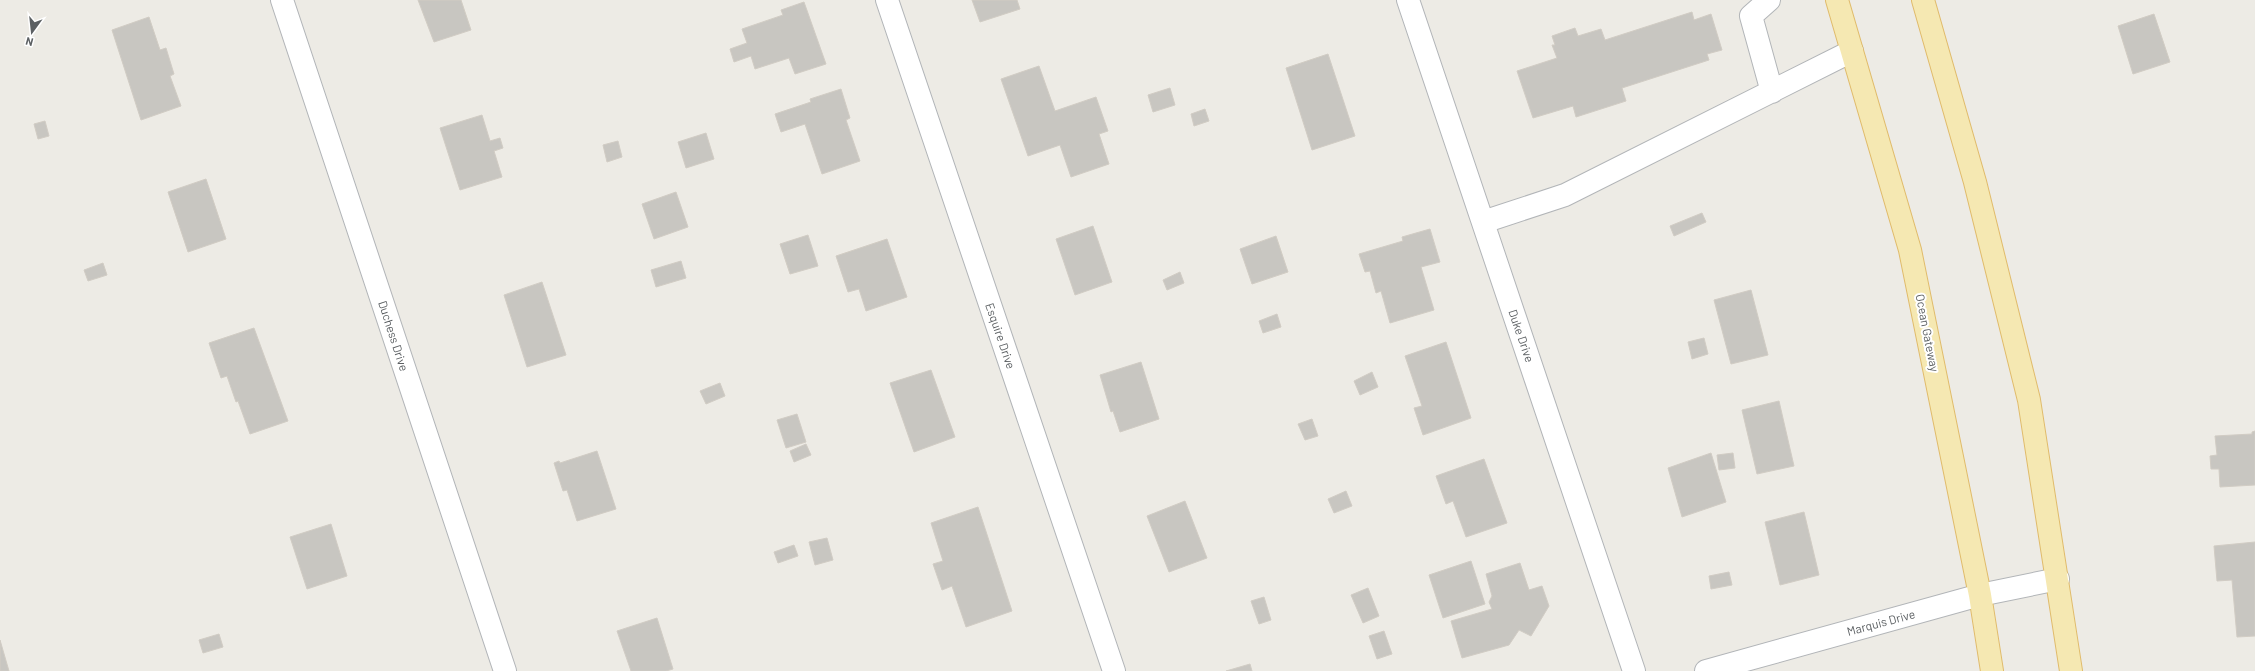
<svg xmlns="http://www.w3.org/2000/svg" width="2255" height="671" viewBox="0 0 2255 671" font-family="Barlow,sans-serif">
	<style>
		.building { fill: #c8c6c1; stroke: #d1ccc4 }
		.lines { fill: none; stroke-linecap: round; stroke-linejoin: round }
		.minor-casing { stroke: #b2b5b8; stroke-width: 24 }
		.major-casing { stroke: #e0bb6b; stroke-width: 24 }
		.minor { stroke: #fff; stroke-width: 22 }
		.major { stroke: #f5e8b2; stroke-width: 22 }
		.labels { text-anchor: middle; stroke-width: 4; stroke-linejoin: round; paint-order: stroke }
		.street-label { font-size: 12px; fill: #5c6063; stroke: #fff }
	</style>
	<rect width="100%" height="100%" fill="#edebe5"/>
	<path class="building" d="M418,0H461L471,30L434,42Z
		M972,0H1017L1020,9L980,22Z
		M804,2L826,64L795,74L789,58L755,69L751,56L734,62L730,49L747,43L742,29L783,15L781,10Z
		M1692,12L1694,20L1711,14L1722,50L1707,54L1709,60L1622,88L1626,101L1576,117L1573,106L1533,118L1517,71L1557,58L1552,45H1555L1552,36L1575,28L1578,36L1601,29L1605,40Z
		M2154,14L2170,62L2133,74L2118,26Z
		M149,17L160,50L166,48L174,74L170,76L181,106L141,120L112,30Z
		M1328,54L1355,136L1312,150L1286,68Z
		M1039,66L1055,111L1096,97L1108,131L1099,134L1109,164L1071,177L1060,145L1028,156L1001,79Z
		M1170,88L1175,105L1153,112L1148,95Z
		M841,89L850,118L846,120L860,161L822,174L805,124L781,132L775,114L811,102L810,99Z
		M1205,109L1209,121L1194,126L1191,114Z
		M482,115L490,141L500,138L503,148L494,151L502,177L460,190L440,128Z
		M45,121L49,136L38,139L34,124Z
		M706,133L714,159L686,168L678,142Z
		M618,141L622,157L607,162L603,145Z
		M206,179L226,239L188,252L168,192Z
		M676,192L688,227L654,239L642,204Z
		M1702,213L1706,222L1674,236L1670,226Z
		M1093,226L1112,282L1075,295L1056,239Z
		M1430,229L1440,262L1421,267L1434,310L1390,323L1381,291L1376,293L1370,271L1365,272L1359,254L1403,241L1402,237Z
		M808,235L818,266L790,274L780,244Z
		M1276,236L1288,272L1252,284L1240,249Z
		M887,239L907,297L866,311L859,289L848,292L836,256Z
		M681,261L686,278L656,287L651,270Z
		M103,263L107,275L88,281L84,270Z
		M1180,272L1184,283L1167,290L1163,280Z
		M542,282L566,355L527,367L504,295Z
		M1751,290L1768,355L1731,364L1714,300Z
		M1277,314L1281,327L1263,333L1259,321Z
		M254,328L288,421L250,434L238,401L236,402L227,376L221,378L209,343Z
		M1704,338L1708,354L1692,359L1688,342Z
		M1446,342L1471,418L1423,435L1414,408L1422,406L1405,356Z
		M1141,362L1159,419L1120,432L1113,411L1111,412L1100,375Z
		M931,370L955,437L914,452L890,383Z
		M1372,372L1378,387L1360,395L1354,381Z
		M720,383L725,396L706,404L700,391Z
		M1779,401L1794,466L1757,474L1742,410Z
		M797,414L806,442L786,448L777,420Z
		M1312,419L1318,436L1305,440L1298,424Z
		M2255,431V485L2220,487L2219,469H2211L2210,456L2217,455L2215,436L2252,434V432Z
		M806,444L811,455L794,462L790,451Z
		M597,451L616,509L577,521L567,490L563,491L554,463L559,461L560,463Z
		M1711,453L1726,502L1682,517L1668,468Z
		M1733,453L1735,468L1719,470L1717,455Z
		M1484,459L1507,523L1466,537L1453,501L1446,504L1436,476Z
		M1346,491L1352,506L1334,513L1328,499Z
		M1185,501L1207,558L1169,572L1147,516Z
		M978,507L1012,611L966,627L952,586L942,590L933,564L943,561L931,523Z
		M1804,512L1819,575L1780,585L1765,522Z
		M331,524L347,576L307,589L290,537Z
		M827,538L833,560L815,565L809,542Z
		M2255,542V636L2237,637L2232,580L2217,581L2214,546Z
		M794,545L798,556L778,563L774,552Z
		M1471,561L1485,604L1443,618L1429,575Z
		M1520,563L1529,590L1542,586L1549,606L1531,636L1519,630L1509,645L1462,658L1451,621L1492,609L1489,602L1492,596L1486,574Z
		M1729,572L1732,585L1711,589L1709,576Z
		M1368,588L1379,616L1363,623L1351,595Z
		M1264,597L1271,620L1259,624L1251,601Z
		M657,618L673,669L666,671H631L617,631Z
		M1384,631L1392,654L1377,659L1369,636Z
		M219,634L223,647L203,653L199,640Z
		M0,640L9,671H0Z
		M1250,664L1252,671H1226Z"/>
	<g class="lines">
		<defs>
			<path id="minor" d="M282,0L505,671
				M887,0L1114,671
				M1408,0L1634,671
				M1769,0L1751,16L1772,92
				M1483,222L1565,195L1852,51
				M1706,671L1980,595L2058,579"/>
			<path id="major" d="M1837,0L1910,250L1980,595L1992,671
				M1923,0L1975,182L2029,400L2071,671"/>
		</defs>
		<use href="#minor" class="minor-casing"/>
		<use href="#major" class="major-casing"/>
		<use href="#minor" class="minor"/>
		<use href="#major" class="major"/>
	</g>
	<g class="labels">
		<g class="street-label">
			<text transform="translate(1927 333) rotate(79)" y="4">Ocean Gateway</text>
			<text transform="translate(393 336) rotate(72)" y="4">Duchess Drive</text>
			<text transform="translate(1000 336) rotate(71)" y="4">Esquire Drive</text>
			<text transform="translate(1521 336) rotate(71)" y="4">Duke Drive</text>
			<text transform="translate(1881 623) rotate(-15)" y="4">Marquis Drive</text>
		</g>
	</g>
	<g transform="translate(32 32) rotate(195)" stroke="#ffffff" stroke-width="3" paint-order="stroke">
	<path d="M0-3L7 15L0 10L-7 15Z" fill="#5c6063"/>
	<text y="-6" font-size="11" font-weight="bold" text-anchor="middle" fill="#5c6063">N</text>
	</g>
</svg>
